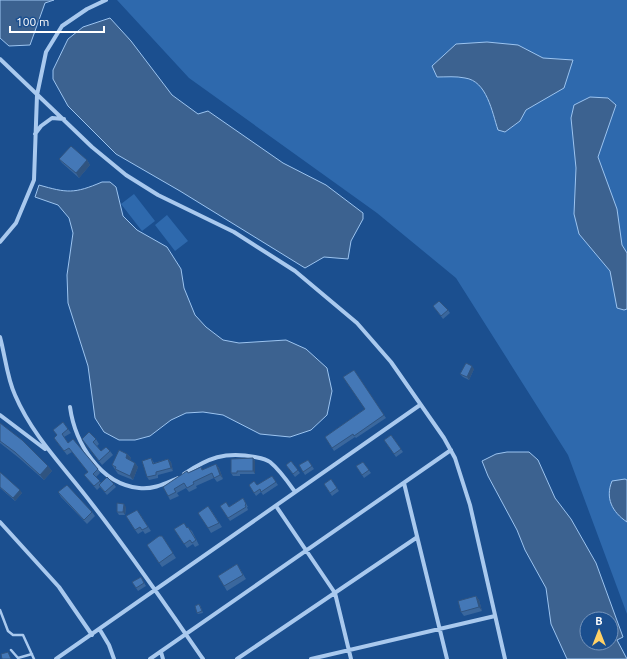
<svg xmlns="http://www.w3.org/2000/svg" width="627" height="659" viewBox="0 0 627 659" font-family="Ubuntu,sans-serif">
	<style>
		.green { fill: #2e69ad }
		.water { fill: #3c6290; stroke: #9cc4f0; fill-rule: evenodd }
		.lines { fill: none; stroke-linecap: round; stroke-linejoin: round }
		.lane { stroke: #a9c9ee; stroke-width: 2.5 }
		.street { stroke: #a9c9ee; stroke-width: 4 }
		.wall { fill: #3a679d }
		.shaded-wall { fill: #305480 }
		.building { fill: #4478b7; stroke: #305480 }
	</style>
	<rect width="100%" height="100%" fill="#1b4f8f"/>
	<path class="green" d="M117,0H627V614L568,455L456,278L377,213L189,78Z
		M134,194L155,221L142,231L121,204Z
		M167,215L188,241L175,251L155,225Z"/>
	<path class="water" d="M0,0H54L45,3L30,45L9,46L0,38Z
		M110,18L131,41L172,95L198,114L208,111L283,163L326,185L363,213V219L351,241L348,259L324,257L305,268L180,191L116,154L68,106L53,79V70L68,39L83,27Z
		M487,42L518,45L543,58L573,60L564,88L526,110L520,121L505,132L498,130C492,112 487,81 465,78C456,76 446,77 437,77L432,66L456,44Z
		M590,97L608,98L616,105L598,157L617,209L622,245L627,253V309L624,310L617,308L610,271L579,234L574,214L576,168L571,118L574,105Z
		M102,182H110L116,187L123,216L137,230L167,247L181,269L184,288L195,315L206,327L223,340L239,343L286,340L306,349L327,368L332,391L327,415L311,430L290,437L260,434L223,415L203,412L186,413L171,420L150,436L135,440H119L104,432L95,418L88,366L68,303L67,275L73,233L69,218L58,205L35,197L39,185C67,193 74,194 102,182Z
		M507,452H529L538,460L555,498L571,519L596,563L623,637L617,640L627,659H567L551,624L546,588L525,550L517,530L488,476L482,461L496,454ZM587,619H611V643H587Z
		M625,479L627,480V522C612,512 605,498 612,481Z"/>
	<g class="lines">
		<path class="lane" d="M0,610L8,631L13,635H23L34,659
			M11,650L18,658L32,654"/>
		<path class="street" d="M0,59L92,147L126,175L158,195L234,232L295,271L357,323L391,362L444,438L455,458L470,505L505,659
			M35,134L41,126L52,118L64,119
			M0,242L16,223L34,180L37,95L46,52L62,26L87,9L106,0
			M0,337C5,355 7,378 15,395C33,437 65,468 92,504C131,554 167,607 203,659
			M70,407C75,443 100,484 139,488C153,490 166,483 178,478
			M0,415L45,449
			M184,474C208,458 225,451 255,457C260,458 266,459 270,462C280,470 288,482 295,492
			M404,483L447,659
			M276,506L335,593L351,659
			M0,522L59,587L92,635
			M100,630L109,645L114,659
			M161,652L163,659
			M56,659L420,405
			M150,659L451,450
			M237,659L416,538
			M311,659L495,616"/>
	</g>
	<path class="wall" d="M59,159L87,160L90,165L79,178L62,163Z
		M433,306L448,310L450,313L443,319Z
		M474,369L469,380L463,377L460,374Z
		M354,370L386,418L356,438L355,437L334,451L325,437L365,409Z
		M63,422L71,433L64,437L68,443L98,469L100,473L96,477L101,483L114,484L116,487L107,495L100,487L97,490L84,475L88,472L72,452L67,455L54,438L57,436Z
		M0,423L48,466L52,471L44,480L19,458L0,443Z
		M391,435L403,452L396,457L384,440Z
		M82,439H96L99,444L97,446L101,451H110L113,455L102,465Z
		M127,454L131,458L130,460L135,463L138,467L133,480L118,474L112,465Z
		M151,458L154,463L168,459L171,462L173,471L158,475V478L149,480L147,477Z
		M253,458L255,461V474H240V476H233L231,473Z
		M308,460L314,469L305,475L299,465Z
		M291,461L300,473L295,477L286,465Z
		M363,462L371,473L364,478L356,466Z
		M216,464L219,468L223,479L217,482L214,478L196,486L197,488L189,492L186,488L177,493L179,496L170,500L168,496L188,473L201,467L203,470Z
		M0,472L22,493L15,501L0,488Z
		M272,476L278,485L263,495L261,492L256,496L249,485H257Z
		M331,479L339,491L332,496L324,484Z
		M58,492L92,512L95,516L87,524L61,497Z
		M243,498L248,507H247L248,510L230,521L220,506L229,507Z
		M126,507L125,515H119L117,512Z
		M137,510L151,531L145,534L143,531L138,534L135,530Z
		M211,510L222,527L211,533L208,528Z
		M187,527L192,531L199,545L195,547L193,544L187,548L174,529Z
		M162,536L176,558L162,567L147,545Z
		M237,564L246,579L227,591L218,576Z
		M141,577L146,586L138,591L132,582Z
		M476,596L479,600L482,611L464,616L461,612Z
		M200,605L203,613L198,614L197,613Z"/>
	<path class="shaded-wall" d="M87,160L90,165L79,178L76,173Z
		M472,366L474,369L469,380L467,377Z
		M127,454L131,458L129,463L126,458Z
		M253,458L255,461V474L253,471Z
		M168,459L171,462L173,471L171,468Z
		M135,463L138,467L133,480L130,476Z
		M216,464L219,468L223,479L220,475Z
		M48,466L52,471L44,480L40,475Z
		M20,490L22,493L15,501L13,498Z
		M124,504L126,507L125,515L123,512Z
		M476,596L479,600L482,611L479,607Z"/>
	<path class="building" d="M71,146L87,160L76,173L59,159Z
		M439,301L448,310L441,316L433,306Z
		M466,363L472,366L467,377L460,374Z
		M354,370L384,415L354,436L353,434L332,448L325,437L365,409L343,377Z
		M63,422L68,429L62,434L68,443L73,439L98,469L93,474L100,481L94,486L84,475L88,472L69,448L64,451L54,438L57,435L53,430Z
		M0,423L22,440L48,466L40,475L15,452L0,441Z
		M89,432L96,439L93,442L101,451L106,447L110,451L99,461L82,439Z
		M391,435L401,449L394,454L384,440Z
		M119,450L127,454L126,458L135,463L130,476L115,469L116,467L112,465Z
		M151,458L153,464L168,459L171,468L156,472V475L147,477L142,461Z
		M253,458V471H237V473H231V459Z
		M308,460L312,466L303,472L299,465Z
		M291,461L298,470L293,474L286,465Z
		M363,462L369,470L362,475L356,466Z
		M216,464L220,475L214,478L212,473L193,482L194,484L187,488L184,483L174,489L176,492L168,496L163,487L187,471L188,473L201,467L202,470Z
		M0,472L20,490L13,498L0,487Z
		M272,476L276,482L261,492L260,489L254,493L249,485L254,481L257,485Z
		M107,477L114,484L105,492L99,485Z
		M331,479L337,488L330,493L324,484Z
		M67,485L92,512L84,520L58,492Z
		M243,498L246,504L245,505L246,507L228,518L220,506L226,502L229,507Z
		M117,503L124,504L123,512H117Z
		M208,506L219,523L208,528L198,513Z
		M137,510L148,527L142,530L140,527L135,530L126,516Z
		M184,523L187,528L188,527L196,540L192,543L190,540L184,544L174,529Z
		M159,536H162L173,553L159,563L147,545Z
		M237,564L243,575L224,586L218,576Z
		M141,577L144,583L136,588L132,582Z
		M476,596L479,607L461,612L458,601Z
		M199,604L202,611L197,613L195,606Z
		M8,652L11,659H2L1,654Z"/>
	<g transform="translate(599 631)"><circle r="19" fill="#1b4f8f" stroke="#7695bc"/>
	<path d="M0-3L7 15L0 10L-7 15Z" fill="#ffd166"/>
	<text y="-6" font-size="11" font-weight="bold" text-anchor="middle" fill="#ffffff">B</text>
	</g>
	<path d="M10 26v6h94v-6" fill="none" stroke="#ffffff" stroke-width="2"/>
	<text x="16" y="26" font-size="12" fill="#ffffff" stroke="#1b4f8f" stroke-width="3" paint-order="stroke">100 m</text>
</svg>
